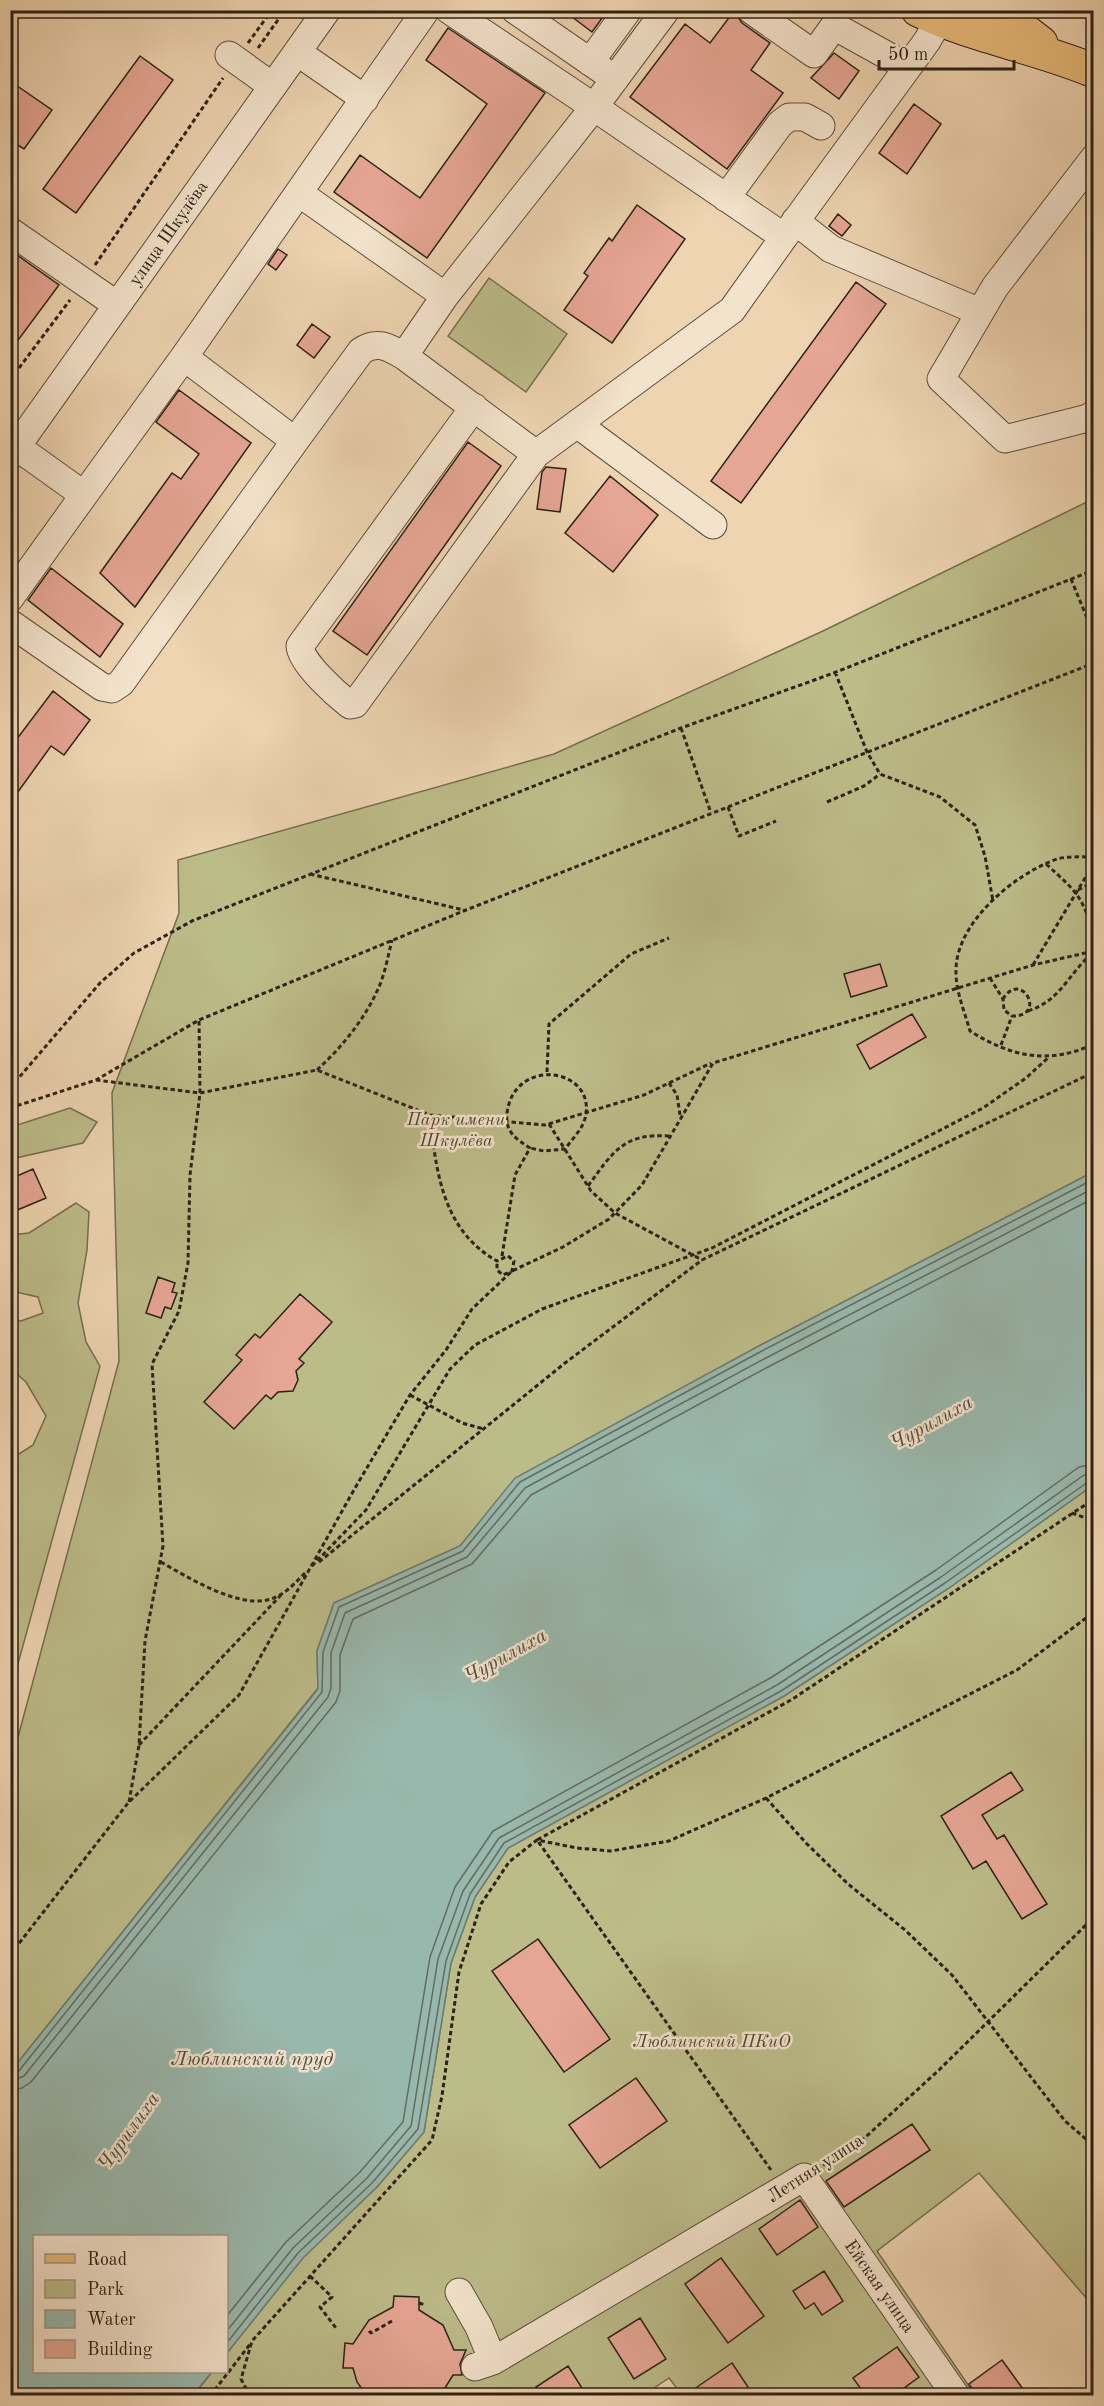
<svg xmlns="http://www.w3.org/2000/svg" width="1104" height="2406" viewBox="0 0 1104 2406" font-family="'Old Standard TT',serif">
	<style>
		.green { fill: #bcbc89; stroke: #746e4f; stroke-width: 1.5 }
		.water { fill: #99b8ad; stroke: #6d7c70; stroke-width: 1.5 }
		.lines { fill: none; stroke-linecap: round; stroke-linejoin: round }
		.shore { stroke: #626c61; stroke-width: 1.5 }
		.building { fill: #e6a694; stroke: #2c2115; stroke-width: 1.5 }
		.minor-casing { stroke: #5c4e3c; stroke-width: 29 }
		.major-casing { stroke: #2c2115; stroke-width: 35 }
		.path { stroke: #2c2115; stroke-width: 3; stroke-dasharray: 4.5 3; stroke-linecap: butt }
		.minor { stroke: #f4e3cc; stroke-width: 27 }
		.major { stroke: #e7ba78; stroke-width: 33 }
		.labels { text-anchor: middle; stroke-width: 5; stroke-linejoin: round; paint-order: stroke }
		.street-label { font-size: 18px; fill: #2c2115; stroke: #f4e3cc }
		.park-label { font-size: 18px; font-style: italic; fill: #504832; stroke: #f4e3cc }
		.water-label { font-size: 20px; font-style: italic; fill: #4d4e43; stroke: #f4e3cc }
	</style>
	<rect width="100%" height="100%" fill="#eed4b1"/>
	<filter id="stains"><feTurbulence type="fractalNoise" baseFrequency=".00333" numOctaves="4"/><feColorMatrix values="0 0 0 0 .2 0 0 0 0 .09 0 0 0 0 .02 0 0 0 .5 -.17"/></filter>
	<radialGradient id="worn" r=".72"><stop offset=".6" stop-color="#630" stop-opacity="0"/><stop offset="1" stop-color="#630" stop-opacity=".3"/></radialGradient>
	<path class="green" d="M489,278L567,334L526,392L448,336Z
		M1093,499V1172L757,1347L475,1528L460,1546L334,1603L317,1651L318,1688L11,2071V1763L119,1361L112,1093L179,913L178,860L554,754L823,631Z
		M70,1108L97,1122L83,1143L11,1159V1127Z
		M76,1203L89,1212L87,1250L78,1303L86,1342L100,1366L11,1689V1459L33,1445L46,1416L26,1382L11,1369V1320L21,1321L43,1313L38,1297L11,1291V1235L29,1233Z
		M1093,1485V2306L979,2173L877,2251L975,2395H682L669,2378L642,2396H193L212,2372H226L227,2353L303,2257L377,2187L424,2132L451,1963L475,1897L508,1848L784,1696L949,1588Z"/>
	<path class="water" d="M1093,1172V1485L949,1588L784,1696L508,1848L475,1897L451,1963L424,2132L377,2187L303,2258L227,2353L226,2236H34V2372H212L193,2395H11V2071L318,1689L317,1651L334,1603L460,1546L515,1478L757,1347Z"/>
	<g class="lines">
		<path class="shore" d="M10,2074L18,2072L322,1692L323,1652L339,1607L463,1551L520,1482L760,1352L1094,1179
			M10,2082L24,2076L328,1697L331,1688V1653L345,1613L467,1557L525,1488L764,1359L1094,1188
			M10,2091L22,2088L31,2082L336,1702L340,1691V1655L353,1619L472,1564L531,1495L768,1367L1094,1198
			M226,2317L286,2242L360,2172L403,2122L430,1957L455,1887L493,1831L772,1677L936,1570L1079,1467L1094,1464
			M226,2332L293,2248L367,2178L411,2126L438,1959L463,1891L499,1838L777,1685L941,1577L1084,1475L1094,1473
			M226,2344L298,2253L372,2183L418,2129L446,1961L470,1894L504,1843L781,1691L945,1583L1088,1482L1094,1480"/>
	</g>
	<path class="building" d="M563,10H608L592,32Z
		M734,11L742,23L770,43L751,70L783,93L727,169L630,97L685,24L710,43Z
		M448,28L545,93L427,258L334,192L360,155L420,198L487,104L426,60Z
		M834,53L859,71L839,99L811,78Z
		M140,56L173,80L76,213L43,189Z
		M10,81L52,110L24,149L10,140Z
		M914,104L941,124L907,174L879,153Z
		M637,205L685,239L612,343L564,310L588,276L584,273L609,238L612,241Z
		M838,214L851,225L842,236L829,226Z
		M278,249L287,255L276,270L268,264Z
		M10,250L59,285L10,351Z
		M856,282L886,304L741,503L711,481Z
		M312,324L330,337L314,358L297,345Z
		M179,390L251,443L135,607L100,573L172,473L181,479L199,454L156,422Z
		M468,442L501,466L367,655L333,631Z
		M546,467L566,469L560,512L537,509L542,472Z
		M610,476L658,515L613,572L565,533Z
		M51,568L123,624L100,657L28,600Z
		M53,691L90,720L64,755L51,746L10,803V748Z
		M880,964L887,986L851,997L844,974Z
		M912,1014L926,1037L870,1069L857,1045Z
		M33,1169L46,1198L10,1213V1179Z
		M158,1277L175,1283L172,1292L177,1293L171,1309L165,1307L161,1318L146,1313Z
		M300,1294L332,1322L299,1359L304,1363L296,1371L298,1380L293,1391L278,1392L271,1399L266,1395L234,1429L204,1402L242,1360L236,1355L255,1334L260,1338Z
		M1011,1772L1023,1790L982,1815L997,1839L1004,1835L1047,1904L1022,1919L986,1861L973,1869L941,1816Z
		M538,1939L610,2039L564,2072L492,1971Z
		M636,2078L667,2121L600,2168L569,2125Z
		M912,2124L930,2150L844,2207L826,2181Z
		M800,2200L818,2227L777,2255L759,2229Z
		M721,2258L764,2316L728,2343L685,2284Z
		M824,2271L843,2301L822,2315L814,2303L805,2309L793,2291Z
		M394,2296L419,2297V2310L443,2325L454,2350H466L460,2364L462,2375H453L440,2396H367L357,2382L353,2368H343L345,2343L353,2344L369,2320L393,2307Z
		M640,2318L666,2359L634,2379L608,2338Z
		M897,2347L919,2377L893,2396H866L853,2378Z
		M1002,2360L1028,2396H977L969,2384Z
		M732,2363L754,2396H684Z
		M568,2366L587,2396H542L536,2387Z"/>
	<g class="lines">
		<defs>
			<path id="minor" d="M449,10L594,107L666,10
				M515,10L615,79
				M751,10L814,54L834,26L908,67
				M297,52L365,99
				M229,55L272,86
				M590,62L628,10
				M1094,158L995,287L941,379L1005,439L1088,418L1094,414
				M299,193L445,296
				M726,198L780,124L789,117H805L821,126
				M795,221L831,249L980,312
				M10,231L117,305
				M404,356L536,454
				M184,357L426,10
				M474,407L300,646C301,663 336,694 350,705L355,704L536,454L732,310L784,237
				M577,424L713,525
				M10,442L84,495L184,357L295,441L361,351C377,340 388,347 404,356L445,296L594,107L784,237L927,41L939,20
				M10,456L327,10
				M10,598L84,495
				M10,623L102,687L112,689L121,683L295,441
				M459,2292L479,2327L493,2361
				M475,2367L493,2361L804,2177L956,2396"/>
			<path id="major" d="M918,10C974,37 1037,47 1094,71
				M998,10L1041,43"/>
		</defs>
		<use href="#minor" class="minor-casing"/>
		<use href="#major" class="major-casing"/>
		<path class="path" d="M248,43L272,10
			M258,48L285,10
			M95,265L223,78
			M10,380L70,300
			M1071,579L1094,635
			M835,672L867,752L880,774L940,797L975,825L985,856L993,901
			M681,728L711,813
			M827,802L864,786L880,774
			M728,807L739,836L776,821
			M1094,857C1082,857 1068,856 1057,859C1014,874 954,924 956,973C956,992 965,1013 970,1031C1011,1057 1049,1065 1094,1044
			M1046,864C1077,892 1084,897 1094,939
			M310,874L464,910
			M1078,890L1094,882
			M1033,965L1094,863
			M990,978L1003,999L1004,1010L1012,1016C1048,1017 1021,969 1003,999
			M1028,1011C1062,1000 1068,973 1094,952
			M1001,1045L1012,1016
			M317,1070C342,1047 364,1020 378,989C385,974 388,956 392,940
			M547,1072L549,1024L631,954L669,938
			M96,1080L200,1093L317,1070L430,1115L545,1125L644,1095L711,1063
			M669,1083L677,1095L680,1115
			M10,1088L100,983L134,953L192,921L681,728L831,674L1094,570
			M10,1108L96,1080L199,1020L466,910L1094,663
			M430,1115C436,1171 442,1230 497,1261L508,1256L514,1261L512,1271L503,1275L497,1270V1261
			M549,1124L591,1191L615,1213L702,1260
			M588,1186C613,1152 623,1133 669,1136
			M502,1256L515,1175L530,1148C516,1139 505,1132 507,1113C514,1057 593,1067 586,1114C584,1128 573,1138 565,1149L544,1151L530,1148
			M410,1395L462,1423L484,1429
			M1072,1513L1094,1521
			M161,1562C187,1577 236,1607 267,1600C283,1597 294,1584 305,1573
			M319,1562L565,1363L702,1260L1094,1072
			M312,1566L366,1510L450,1369L475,1345L542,1309L712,1248L983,1108L1026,1078L1049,1057
			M139,1745L281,1595
			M766,1798L806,1843L848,1884L905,1930L952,1975L1065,2121L1094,2146
			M129,1802L139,1745L145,1641L163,1546L152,1364L179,1311L188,1263L190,1175L200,1093L199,1020
			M10,1955L128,1803L239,1695L355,1488L410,1395L446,1350L472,1309L512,1271L563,1247L609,1219L642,1185L713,1063L1033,965L1094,951
			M823,2165L859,2143L939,2070L1094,1917
			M771,2170L537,1840L791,1700L1094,1499
			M310,2276L332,2297L320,2307L336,2328
			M419,2303L422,2304V2300
			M369,2331L371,2333L392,2321
			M210,2396L251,2343
			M250,2396L241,2379L252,2341L432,2140L442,2096L459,1972L481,1904L509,1862L537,1840L577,1848L611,1851L669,1841L766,1798L1017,1670L1094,1612"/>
		<use href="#minor" class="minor"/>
		<use href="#major" class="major"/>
	</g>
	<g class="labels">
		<g class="street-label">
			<text transform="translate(168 233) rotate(-55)" y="6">улица Шкулёва</text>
			<text transform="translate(815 2168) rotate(-33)" y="6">Летняя улица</text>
			<text transform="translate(880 2286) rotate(55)" y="6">Ейская улица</text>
		</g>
		<g class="park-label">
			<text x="456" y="1125">Парк имени<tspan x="456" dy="21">Шкулёва</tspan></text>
			<text x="712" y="2047">Люблинский ПКиО</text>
		</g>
		<g class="water-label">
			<text transform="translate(931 1422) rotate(-29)" y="7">Чурилиха</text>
			<text transform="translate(505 1655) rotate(-29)" y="7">Чурилиха</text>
			<text x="252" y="2065">Люблинский пруд</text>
			<text transform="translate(128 2131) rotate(-54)" y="7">Чурилиха</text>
		</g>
	</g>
	<rect width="1104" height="2406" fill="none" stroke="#eed4b1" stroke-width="36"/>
	<rect x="12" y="12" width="1080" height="2382" fill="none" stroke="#2c2115" stroke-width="3"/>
	<rect x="18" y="18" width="1068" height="2370" fill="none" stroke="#2c2115" stroke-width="1.5"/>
	<rect x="33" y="2235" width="195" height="138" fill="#f4e3cc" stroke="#a49583" stroke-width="1.5"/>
	<rect x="45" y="2254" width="30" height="9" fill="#e7ba78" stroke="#a49583" stroke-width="1.5"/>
	<text x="87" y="2265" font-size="18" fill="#2c2115">Road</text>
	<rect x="45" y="2280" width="30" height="18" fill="#bcbc89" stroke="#a49583" stroke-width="1.5"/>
	<text x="87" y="2295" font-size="18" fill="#2c2115">Park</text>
	<rect x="45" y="2310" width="30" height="18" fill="#99b8ad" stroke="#a49583" stroke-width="1.5"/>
	<text x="87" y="2325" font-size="18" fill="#2c2115">Water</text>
	<rect x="45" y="2340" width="30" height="18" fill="#e6a694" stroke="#a49583" stroke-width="1.5"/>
	<text x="87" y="2355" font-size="18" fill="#2c2115">Building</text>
	<path d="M879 60v9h135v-9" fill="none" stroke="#2c2115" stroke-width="3"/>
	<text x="888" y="60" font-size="18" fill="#2c2115" stroke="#f4e3cc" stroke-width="4.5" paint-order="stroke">50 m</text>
	<rect width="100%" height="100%" filter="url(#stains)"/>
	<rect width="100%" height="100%" fill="url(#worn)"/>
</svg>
